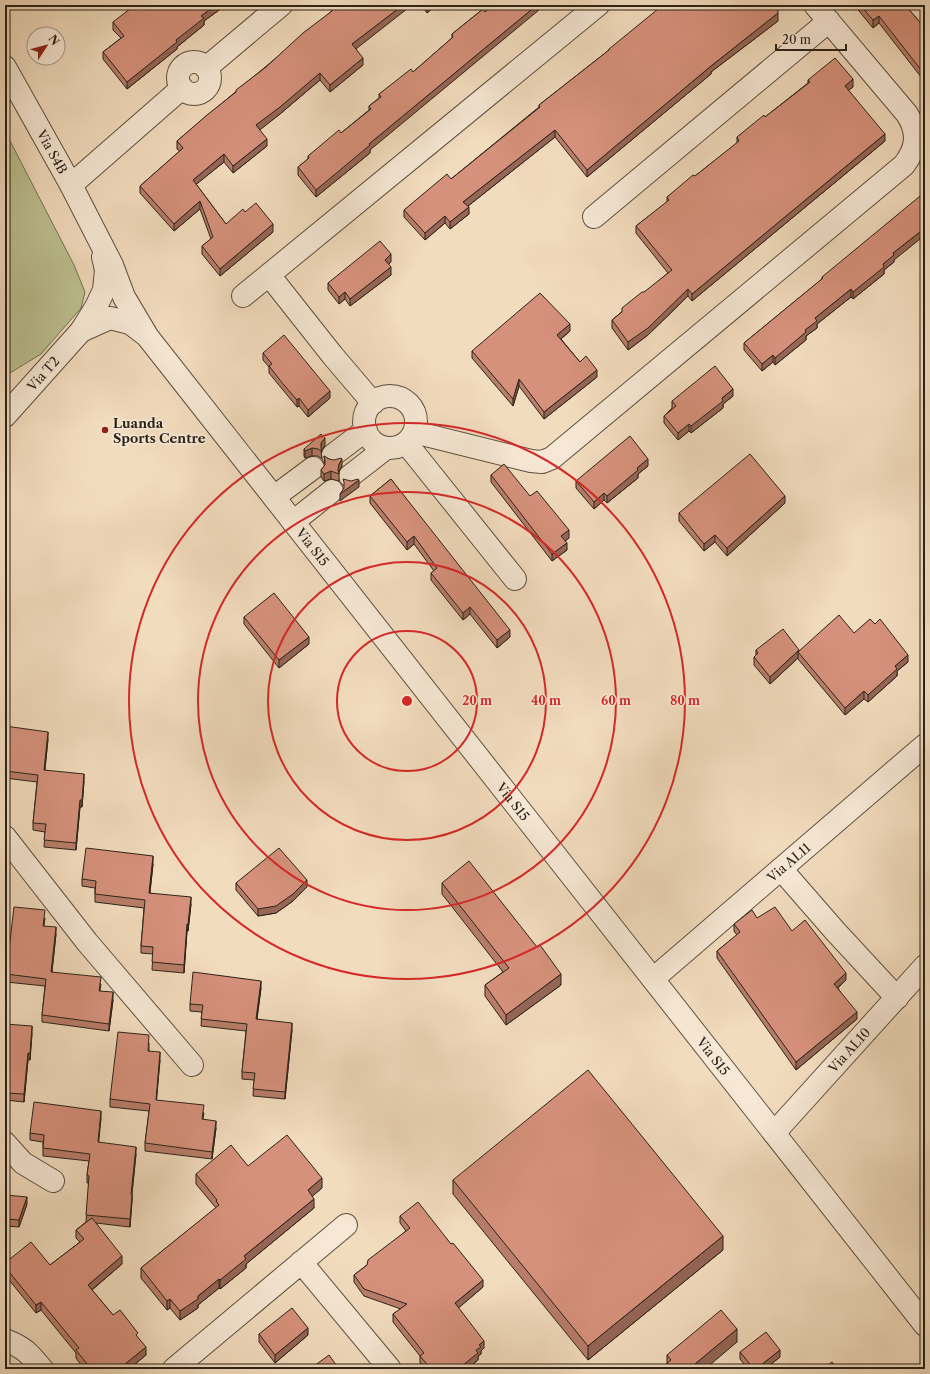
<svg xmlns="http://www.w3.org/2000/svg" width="930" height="1374" viewBox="0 0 930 1374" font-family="'Libre Caslon Text',serif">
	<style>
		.green { fill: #bcc091; stroke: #747154 }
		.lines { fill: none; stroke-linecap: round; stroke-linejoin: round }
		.minor-casing { stroke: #5d5041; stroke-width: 24 }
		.tertiary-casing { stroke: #5d5041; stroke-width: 24 }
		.minor { stroke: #f7e8d5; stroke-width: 22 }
		.tertiary { stroke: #f7e8d5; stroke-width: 22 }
		.wall { fill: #b87d6b; stroke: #2b2217 }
		.shaded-wall { fill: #966657; stroke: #2b2217 }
		.building { fill: #d6917c; stroke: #2b2217 }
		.ring { fill: none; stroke: #d62828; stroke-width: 2 }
		.poi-dot { fill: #8f2418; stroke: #f7e8d5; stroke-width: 1.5 }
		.labels { text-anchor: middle; stroke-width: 3; stroke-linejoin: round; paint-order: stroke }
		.street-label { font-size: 13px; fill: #2b2217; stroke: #f7e8d5 }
		.poi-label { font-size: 13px; font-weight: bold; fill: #2b2217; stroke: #f7e8d5; text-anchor: start }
		.centre { fill: #d62828; stroke: #f7e8d5; stroke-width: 2 }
		.ring-label { font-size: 12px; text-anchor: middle; font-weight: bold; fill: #d62828; stroke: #f7e8d5; stroke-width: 3; stroke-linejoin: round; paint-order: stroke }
	</style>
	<rect width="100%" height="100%" fill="#f2dcbe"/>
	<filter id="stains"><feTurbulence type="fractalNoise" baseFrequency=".005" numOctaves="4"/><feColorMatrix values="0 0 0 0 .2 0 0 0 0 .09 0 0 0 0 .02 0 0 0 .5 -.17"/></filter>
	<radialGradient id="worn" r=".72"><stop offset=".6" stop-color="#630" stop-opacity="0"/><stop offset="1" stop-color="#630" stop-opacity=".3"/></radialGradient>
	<path class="green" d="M7,135L74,265L85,292L81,308L41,354L5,376V136Z"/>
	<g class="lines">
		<defs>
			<path id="minor" d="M178 78a16 16 0 1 1 32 0a16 16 0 1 1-32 0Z
				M206,68L281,5
				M71,185L182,88
				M594,217L829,21
				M269,275L333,356L373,403
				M243,296L598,5
				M364 422a26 26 0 1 1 52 0a26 26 0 1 1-52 0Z
				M414,432L531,461L542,462L552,458L904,165C917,148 919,133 907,114L815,5
				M406,443L515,579
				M333,455L366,430
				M350,476L386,448
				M274,497L313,468
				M293,522L332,491
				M5,837L87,942L192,1065
				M781,869L835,931L897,998
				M5,1143L23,1163L53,1181
				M301,1262L390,1369
				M5,1340C25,1348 29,1353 42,1369
				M174,1369L346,1225"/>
			<g id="tertiary">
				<path id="s1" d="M5,67L71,185L112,265L124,297L146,334"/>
				<path id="s2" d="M81,331L110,318L130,323L147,336L925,1325"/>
				<path id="s3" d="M5,416L81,331L96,307L104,290L106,270L103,257"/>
				<path id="s4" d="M653,979L925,745"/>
				<path id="s5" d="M774,1133L925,966"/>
			</g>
		</defs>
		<use href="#minor" class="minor-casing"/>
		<use href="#tertiary" class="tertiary-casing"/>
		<use href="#minor" class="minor"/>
		<use href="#tertiary" class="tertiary"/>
	</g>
	<path class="wall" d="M161,5H226L204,21V25L177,47V49L127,89L103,59V52L121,38L113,30V22L157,8Z
		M421,5H436L427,13Z
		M854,5H905L925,28V82L879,23L873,28Z
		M332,9L356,49L363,65L330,92L320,80L280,114L259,130L267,146L233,173L224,162L196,184L226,224L245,212L273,232L220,276L202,254V246L211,239L200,209L174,231L140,193V186L180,151L177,149V141L332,11Z
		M483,9L370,150V153L316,197L298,175V167L308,159V156L341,133L369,110V106L379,98V94L413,72L452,38V34Z
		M778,21L711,72V74L587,177L555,137L468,206L469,214L450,229L445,223L425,240L404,217V210L451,179L539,107V105L609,50V49Z
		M808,80L853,87L848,90L885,141L692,301L688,296L648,335L628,350L612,328V320L668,273L636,233V226L667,202V197L695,176L737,143V137L765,117L808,83Z
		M894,260V262L884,270V274L853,299L851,297L817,324V328L806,336V340L775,365L773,362L762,371L744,350V343L822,279V277Z
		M391,262L388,264L391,275L350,306L345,299L339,304L328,290V283Z
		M570,331L561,339L580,362L597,377L544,419L519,386L513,406L472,358V351Z
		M263,353L330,398L308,417L299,406L297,407L269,373V367L263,360Z
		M733,396L723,404V408L691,433L689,431L678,440L664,423V416L672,408V401Z
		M325,446L321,451L322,459L318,456H312L305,458L304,456V449Z
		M324,456L329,459L342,466L339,471V481L331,479L324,481L321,477V470L325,465Z
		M648,466L638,474V478L607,503L604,500L594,509L576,488V481Z
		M491,475L530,496L569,538L565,541L567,550L552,561L491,482Z
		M391,479L510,637L497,648L470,614L463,620L431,580V573L434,571L414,544L407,550L370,503V496Z
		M785,503L727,556L715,542L704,551L679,521V513Z
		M244,617L309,644L279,668L244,624Z
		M854,633L908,662L897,671V676L868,702L864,699L845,715L798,659V658L770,684L754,665V657L756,655V650L799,651Z
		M5,726L48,739L45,770L84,781L82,807H80L76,850L44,847L45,832L33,830V823L37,782L5,778Z
		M153,864L150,893L191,904L188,931H187L184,973L152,970L153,954L141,953V946L144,908L95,902V888L82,886V879Z
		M236,883L307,887L293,901L276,913L258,916L236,890Z
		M442,883L561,985L506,1025L485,996V985L503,972L442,894Z
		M45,918L44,926L56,934L52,972L101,984L100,991L113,1000L109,1031L42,1022V1015L45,986L6,982V974Z
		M757,918L792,931L846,980L838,988L857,1019L796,1070L717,958V951L737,935L734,931V924Z
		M261,988L257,1019L292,1030L285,1099L253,1096L254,1080L242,1079V1072L246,1031L201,1026L202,1012L190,1011V1004Z
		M5,1024L32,1033L30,1060H28L24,1102L5,1100Z
		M149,1043V1051L160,1060L156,1100L204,1113L203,1119L216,1128L212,1159L145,1151V1143L149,1111L110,1107V1099Z
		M101,1118L98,1142L136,1154L132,1194V1201L130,1227L96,1223L122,1264L92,1290L113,1315L138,1338L146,1355L129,1369H84L76,1358V1353L41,1310L36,1313L5,1275V1263L50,1265L80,1242L76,1238V1230L86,1222L89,1183H87V1175L89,1161L43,1156V1142L30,1140V1133Z
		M248,1166L322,1188L312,1196L314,1208L246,1264V1268L220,1289L219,1288L198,1305V1308L180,1320L170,1308L167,1310L141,1278V1268L216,1208L196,1184V1174Z
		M453,1180L723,1250L588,1360L453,1194Z
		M5,1195L27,1204L19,1227L5,1226Z
		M400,1216L483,1287L458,1308L484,1348L481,1351V1354L478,1356V1360L467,1369H425L420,1363V1356L393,1322V1314L401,1309L364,1296L354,1282V1275L367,1265L406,1231L400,1223Z
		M259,1334L308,1335L275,1363L259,1342Z
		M737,1342L667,1364V1355Z
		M740,1352L780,1357L765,1369H748L740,1359Z"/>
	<path class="shaded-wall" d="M216,5H226L204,21V25L177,47V49L127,89V82L176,40L201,16Z
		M403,5H412L352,52V44Z
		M427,5H436L427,13Z
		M537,5H545L370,150V153L316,197V190L369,144Z
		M778,13V21L711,72V74L587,177V170L711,66Z
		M879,16V23L873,28V20Z
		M363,58V65L330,92V85Z
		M320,73V80L280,114L256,133V125Z
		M853,79V87L845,93V86Z
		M555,130V137L463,210V202Z
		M885,134V141L692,301V294Z
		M267,139V146L233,173V166Z
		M224,154V162L193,187V180Z
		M200,201V209L174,231V224Z
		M469,207V214L450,229V222Z
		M445,216V223L425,240V233Z
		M273,224V232L220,276V269Z
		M925,228V235L894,260V262L884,270V274L853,299V292L883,264L893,253Z
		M391,254V262L385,267V260Z
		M391,267V275L350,306V299Z
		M688,289V296L648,335L628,350V342Z
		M851,289V297L817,324V328L806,336V340L775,365V358L805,330L815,318Z
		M345,292V299L339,304V297Z
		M570,324V331L557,342V335Z
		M773,355V362L762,371V364Z
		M597,370V377L544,419V412Z
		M519,379V386L513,406V399Z
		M733,389V396L723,404V408L691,433V426L722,398Z
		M330,391V398L308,417V410Z
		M299,398V406L297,407V400Z
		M689,424V431L678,440V433Z
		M325,438V446L321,451V443Z
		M312,448V456L305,458V451Z
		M342,459V466L339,471L338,474V470L339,464Z
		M648,459V466L638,474V478L607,503V496L637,468Z
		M331,471V479L324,481V474Z
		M359,480V487L340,501V494Z
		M604,493V500L594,509V502Z
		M785,496V503L727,556V548Z
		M569,530V538L561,544V536Z
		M715,535V542L704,551V544Z
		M414,536V544L407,550V542Z
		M567,543V550L552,561V554Z
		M470,607V614L463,620V613Z
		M510,630V637L497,648V640Z
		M309,637V644L279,668V660Z
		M799,650V653L798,652V658L770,684V677Z
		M908,655V662L897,671V676L868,702V695L895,666Z
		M864,691V699L845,715V708Z
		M48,732V739L44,777V770Z
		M84,774V781L82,807V800Z
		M80,800V807L76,850V843Z
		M153,856V864L149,900V893Z
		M7,870V878L5,891V884Z
		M307,880V887L293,901L276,913L258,916V909Z
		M191,897V904L188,931V924Z
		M187,924V931L184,973V965Z
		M56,927V934L51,979V972Z
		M846,973V980L834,991V984Z
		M561,974V985L506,1025V1015Z
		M261,981V988L256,1026V1019Z
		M113,992V1000L109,1031V1024Z
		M857,1012V1019L796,1070V1062Z
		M292,1023V1030L285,1099V1092Z
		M32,1026V1033L30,1060V1053Z
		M160,1052V1060L156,1107V1100Z
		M28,1053V1060L24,1102V1094Z
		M101,1111V1118L98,1150V1142Z
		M216,1121V1128L212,1159V1152Z
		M136,1147V1154L131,1201V1194Z
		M322,1178V1188L308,1200V1190Z
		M132,1194V1201L130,1227V1219Z
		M27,1197V1204L19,1227V1220Z
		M314,1199V1208L246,1264V1268L220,1289V1280L244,1256Z
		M723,1236V1250L588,1360V1346Z
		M122,1256V1264L88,1293V1285Z
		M219,1279V1288L198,1305V1308L180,1320V1311Z
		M483,1280V1287L455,1311V1303Z
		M170,1299V1308L167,1310V1301Z
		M41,1302V1310L36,1313V1305Z
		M308,1328V1335L275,1363V1355Z
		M737,1329V1342L705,1369H689Z
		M484,1341V1348L481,1351V1354L478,1356V1360L467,1369H458L476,1350L479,1345Z
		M146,1347V1355L129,1369H119Z
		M780,1350V1357L765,1369H756Z"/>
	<path class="building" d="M135,5H155L157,8L161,5H216L201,16L204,18L176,40L177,42L127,82L103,52L124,36L113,22Z
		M337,5H403L352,44L363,58L330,85L320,73L280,107L256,125L267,139L233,166L224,154L193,180L226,224L243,209L245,212L256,203L273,224L220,269L202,246L213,237L200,201L174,224L140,186L183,148L177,141L207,115L236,92V90L266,67L303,33L332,11V9Z
		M493,5H537L369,144L370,145L316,190L298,167L309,158L308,156L339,130L341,133L371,109L369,106L381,97L379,94L411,69L413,72L453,37L452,34L483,9L485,12Z
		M663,5H777L778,6V13L711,66L587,170L555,130L463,202L469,207L450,222L445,216L425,233L404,210L447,174L451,179L540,107L539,105L609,50V49Z
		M860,5H905L925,28V75L879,16L873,20Z
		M835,58L853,79L845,86L885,134L692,294L688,289L648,328L628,342L612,320L622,312V308L642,292H644L672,270L636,226L669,200L667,197L693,175L695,176L739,141L737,137L764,115L765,117L810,82L808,80Z
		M925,192V228L893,253L894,255L883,264L884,267L853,292L851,289L815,318L817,321L805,330L806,332L775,358L773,355L762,364L744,343L823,278L822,277Z
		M380,241L391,254L385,260L391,267L350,299L345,292L339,297L328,283Z
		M540,293L570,324L557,335L580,362L586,356L597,370L544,412L519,379L513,399L472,351Z
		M284,335L330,391L308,410L299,398L297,400L283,384L269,366L272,364L263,353Z
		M715,366L733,389L722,398L723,401L691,426L689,424L678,433L664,416L676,406L672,401Z
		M321,434L325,438L321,443V449L322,452L318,449L312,448L305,451L304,449Z
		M630,436L648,459L637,468L638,470L607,496L604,493L594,502L576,481Z
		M750,454L785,496L727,548L715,535L704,544L679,513Z
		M324,456L329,459L334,460L341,458L342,459L339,464L338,470L339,474L331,471L324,474L321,470L325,465V460Z
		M504,464L530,496L537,491L569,530L561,536L567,543L552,554L491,475Z
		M343,479L351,481L358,479L359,480L340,494L344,488V482Z
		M391,479L510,630L497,640L470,607L463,613L431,573L437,568L414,536L407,542L370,496Z
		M274,593L309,637L279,660L244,617Z
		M839,615L854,633L870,619L875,624L880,619L908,655L895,666L897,669L868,695L864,691L845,708L798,652Z
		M783,629L799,650L770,677L754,657L758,653L756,650Z
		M5,726L48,732L44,770L84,774L82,800H80L76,843L44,840L46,824L33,823L38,775L5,771Z
		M86,848L153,856L149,893L191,897L188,924H187L184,965L152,962L153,947L141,946L145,900L95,894L96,881L82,879Z
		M279,848L307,880L293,894L276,906L258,909L236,883Z
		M469,861L537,947L540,945L561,974L506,1015L485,985L509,968L442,883Z
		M5,870H7L5,884Z
		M14,907L45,910L43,926L56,927L51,972L101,977L99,991L113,992L109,1024L42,1015L46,979L6,974Z
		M775,907L792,931L805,920L846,973L834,984L857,1012L796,1062L717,951L740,932L734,924L752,910L757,918Z
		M193,972L261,981L256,1019L292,1023L285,1092L253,1089L255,1073L242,1072L247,1024L201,1019L203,1005L190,1004Z
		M5,1024L32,1026L30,1053H28L24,1094L5,1093Z
		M118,1032L149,1035L148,1051L160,1052L156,1100L204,1105L202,1119L216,1121L212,1152L145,1143L150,1104L110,1099Z
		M588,1070L723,1236L588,1346L453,1180Z
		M34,1102L101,1111L98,1142L136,1147L131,1194H132L130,1219L86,1215L89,1176L87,1175L90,1154L43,1148L44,1135L30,1133Z
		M287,1135L322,1178L308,1190L314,1199L244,1256L246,1259L220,1280L219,1279L198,1296V1299L180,1311L170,1299L167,1301L141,1268L219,1205L216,1201L217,1200L196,1174L231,1145L248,1166Z
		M5,1195L27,1197L19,1220L5,1219Z
		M418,1202L451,1244L453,1243L483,1280L455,1303L484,1341L479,1345L481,1347L476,1350L478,1353L458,1369H431L420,1356L424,1353L393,1314L407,1304L364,1289L354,1275L367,1265L368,1260L410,1228L400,1216Z
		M92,1218L122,1256L88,1285L113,1315L120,1310L138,1333L136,1335L146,1347L119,1369H91L76,1350L79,1348L41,1302L36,1305L5,1267V1263L31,1242L50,1265L84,1239L76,1230Z
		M292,1308L308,1328L275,1355L259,1334Z
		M721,1310L737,1329L689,1369H660L671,1360L667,1355Z
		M766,1332L780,1350L756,1369H754L740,1352Z
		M329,1355L339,1369H310Z
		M832,1362L838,1369H823Z"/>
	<g class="ring">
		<circle cx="407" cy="701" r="70"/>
		<circle cx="407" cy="701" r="139"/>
		<circle cx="407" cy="701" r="209"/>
		<circle cx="407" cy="701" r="278"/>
	</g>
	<circle class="poi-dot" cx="105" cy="430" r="4"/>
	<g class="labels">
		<g class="street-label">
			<text dy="5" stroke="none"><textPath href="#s1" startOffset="97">Via S4B</textPath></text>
			<text dy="5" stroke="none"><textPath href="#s3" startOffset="57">Via T2</textPath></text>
			<text dy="5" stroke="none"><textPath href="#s2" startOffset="342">Via S15</textPath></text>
			<text dy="5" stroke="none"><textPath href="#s2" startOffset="666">Via S15</textPath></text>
			<text dy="5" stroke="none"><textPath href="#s4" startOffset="179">Via AL11</textPath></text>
			<text dy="5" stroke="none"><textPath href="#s5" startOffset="112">Via AL10</textPath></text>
			<text dy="5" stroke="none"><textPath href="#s2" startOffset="990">Via S15</textPath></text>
		</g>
		<g class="poi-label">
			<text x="113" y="428">Luanda<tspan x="113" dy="15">Sports Centre</tspan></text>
		</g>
	</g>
	<circle cx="407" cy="701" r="6" class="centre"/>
	<g class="ring-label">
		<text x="477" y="705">20 m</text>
		<text x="546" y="705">40 m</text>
		<text x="616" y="705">60 m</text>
		<text x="685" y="705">80 m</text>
	</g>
	<rect width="930" height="1374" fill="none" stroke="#f2dcbe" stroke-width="20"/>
	<rect x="6" y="6" width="918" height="1362" fill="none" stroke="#2b2217" stroke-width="2"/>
	<rect x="10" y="10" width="910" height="1354" fill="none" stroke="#2b2217"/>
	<g transform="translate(46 46) rotate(54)"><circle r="19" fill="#f7e8d5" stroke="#a59989"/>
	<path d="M0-3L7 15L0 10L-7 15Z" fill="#8f2418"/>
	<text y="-6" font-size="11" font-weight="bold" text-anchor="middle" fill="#2b2217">N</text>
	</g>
	<path d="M776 44v6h70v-6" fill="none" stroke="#2b2217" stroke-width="2"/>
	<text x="782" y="44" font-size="12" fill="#2b2217" stroke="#f7e8d5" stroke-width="3" paint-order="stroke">20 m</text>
	<rect width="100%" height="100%" filter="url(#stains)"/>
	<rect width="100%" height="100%" fill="url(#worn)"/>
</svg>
